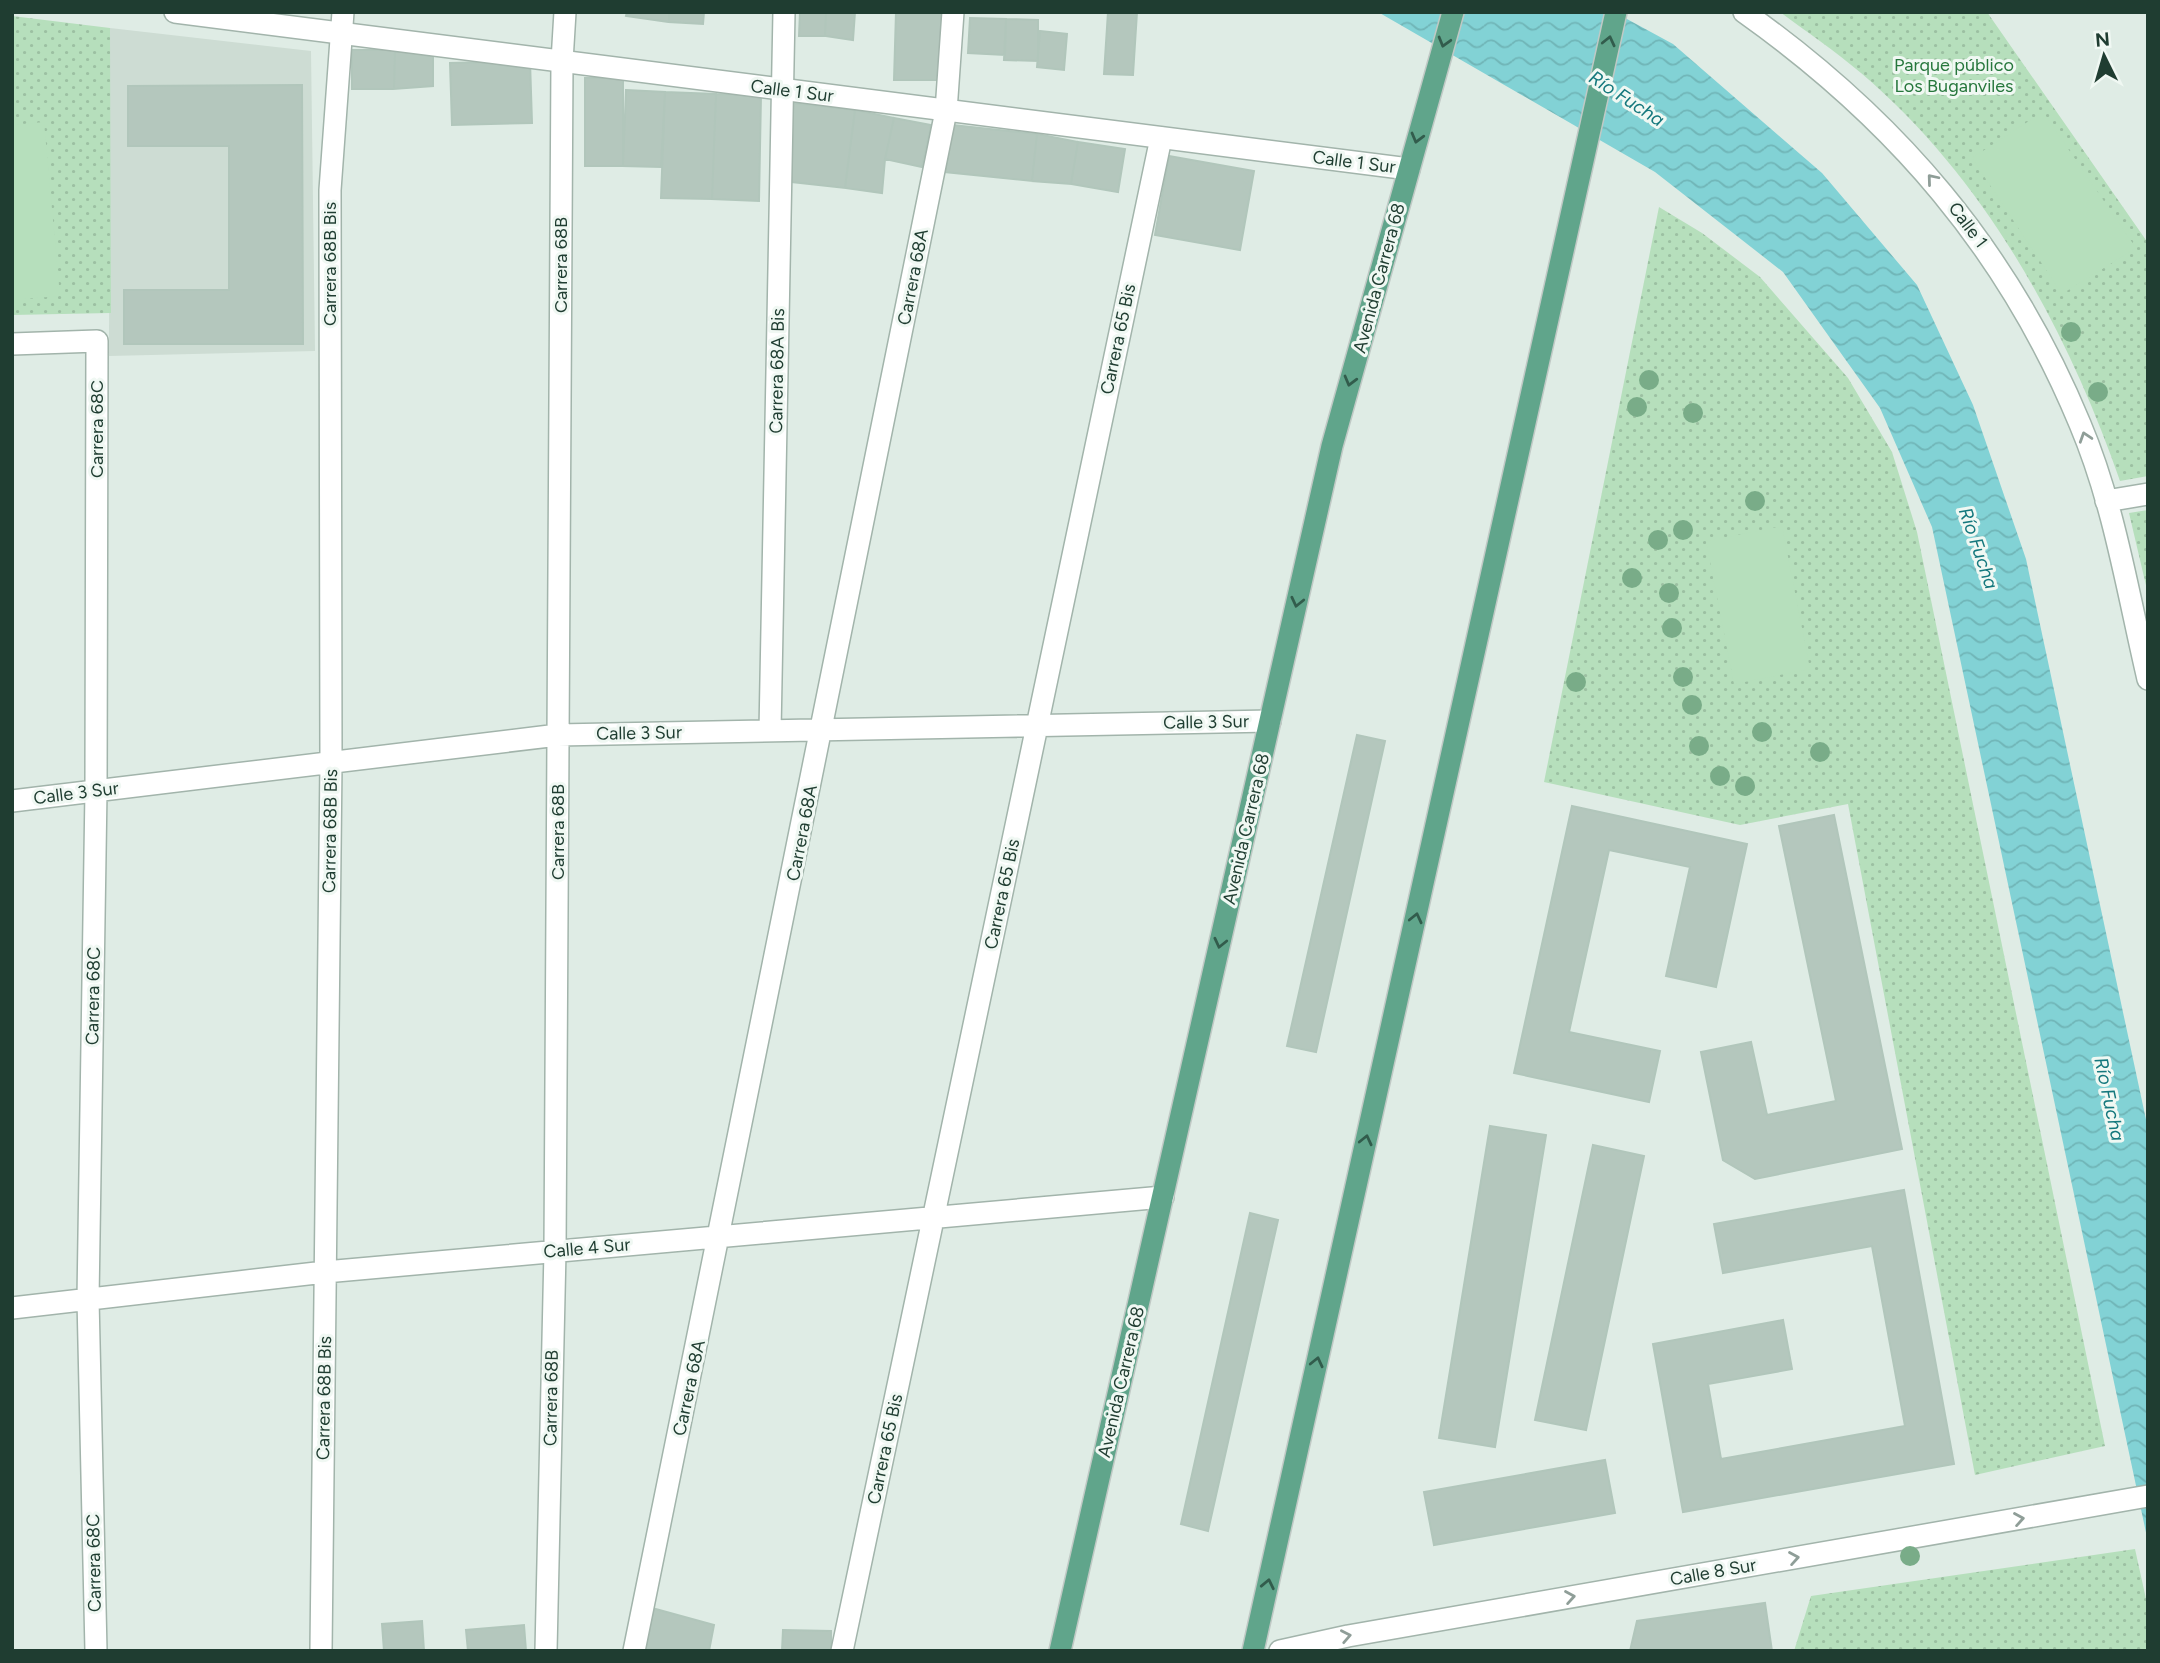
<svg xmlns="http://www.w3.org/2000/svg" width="2160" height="1663" viewBox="0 0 2160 1663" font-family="Figtree,sans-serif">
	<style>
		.built { fill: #cddcd3 }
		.park { fill: url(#park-dots) }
		.pitch { fill: #b6dfbc }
		.water { fill: url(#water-waves) }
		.building { fill: #b4c7bd; stroke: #b1c6bb; stroke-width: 2 }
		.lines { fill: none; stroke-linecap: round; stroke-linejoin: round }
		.minor-casing { stroke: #a2b4ab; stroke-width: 24 }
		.tertiary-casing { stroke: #a2b4ab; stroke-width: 24 }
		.primary-casing { stroke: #c0c9c5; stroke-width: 24 }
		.minor { stroke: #fff; stroke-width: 21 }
		.tertiary { stroke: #fff; stroke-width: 21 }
		.primary { stroke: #60a58b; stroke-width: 21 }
		.tree { fill: #79ac88 }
		.oneway { stroke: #325c4c }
		.oneway2 { stroke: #8f9e98 }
		.labels { text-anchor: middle; stroke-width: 6; stroke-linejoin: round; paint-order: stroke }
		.park-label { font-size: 18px; fill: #26773c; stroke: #f0f8f3 }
		.street-label { font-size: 18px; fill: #1f3d31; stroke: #f0f8f3 }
		.water-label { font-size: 19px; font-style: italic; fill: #15787d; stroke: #f0f8f3 }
	</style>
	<defs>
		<pattern id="park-dots" width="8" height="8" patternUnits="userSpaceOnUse" patternTransform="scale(1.75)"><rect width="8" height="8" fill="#b6dfbc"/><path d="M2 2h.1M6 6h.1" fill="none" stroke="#9cc0a2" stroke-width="1.8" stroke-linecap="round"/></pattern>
		<pattern id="water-waves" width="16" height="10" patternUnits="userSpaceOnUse" patternTransform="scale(1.75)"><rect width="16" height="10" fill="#82d2d5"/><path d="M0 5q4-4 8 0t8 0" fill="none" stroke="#70b5b7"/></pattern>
	</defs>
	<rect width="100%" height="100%" fill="#dfece5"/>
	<path class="built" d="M110,28L311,51L315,351L109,356Z"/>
	<path class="park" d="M1780,12H1987L2148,243V476L2120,481C2067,329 1985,178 1861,73C1835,51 1807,32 1780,12Z
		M12,16L110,28L111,313L12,315Z
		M1659,207L1702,233L1760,277L1848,378L1892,452L1917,532L2105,1446L1975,1475L1848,804L1740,825L1544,782Z
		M2148,510V594L2129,513Z
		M2135,1549L2148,1608V1651H1794L1811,1596Z"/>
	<path class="pitch" d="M2043,112L2136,248L2062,294L1972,158Z
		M44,122L60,296L12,300V125Z
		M1782,526L1810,669L1734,684L1706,541Z"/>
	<path class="water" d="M1378,12H1614L1673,44L1822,173L1917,285L1973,405L2026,559L2148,1129V1542L1932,527L1880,408L1783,272L1655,172Z"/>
	<path class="building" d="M627,12H669V22L626,16Z
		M669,12H704L703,24L669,22Z
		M800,12H826L825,36H799Z
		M826,12H855L853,40L825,36Z
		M896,12H942L940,80H894Z
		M1108,12H1137L1133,75L1104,74Z
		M970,18L1006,19L1005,55L968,53Z
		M1006,19L1038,20V61L1004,60Z
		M1040,31L1067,34L1064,70L1037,67Z
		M352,50H395L394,89H352Z
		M395,50L433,51V86L394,89Z
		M530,61L532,123L452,125L450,63Z
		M585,78H623V166H585Z
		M302,85L303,344H124V290H229V146H128V86Z
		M626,90L665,92L661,167L623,166Z
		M665,92L716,94L712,199L661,198Z
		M716,94L761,95L759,201L712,199Z
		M792,103L855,110L845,188L792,182Z
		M855,110L894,118L885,159L882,193L845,188Z
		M894,118L931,125L922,167L885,159Z
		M952,125L1037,134L1032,181L945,172Z
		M1037,134L1078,142L1071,184L1032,181Z
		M1078,142L1125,149L1118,192L1071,184Z
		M1169,156L1254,171L1240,250L1155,235Z
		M1357,735L1385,741L1316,1052L1287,1046Z
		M1572,806L1747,844L1716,987L1666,976L1690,867L1609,850L1569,1032L1660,1051L1649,1102L1514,1073Z
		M1834,815L1902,1149L1755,1179L1723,1160L1701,1052L1751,1042L1767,1115L1836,1101L1779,826Z
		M1490,1126L1546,1135L1495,1447L1439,1438Z
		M1593,1145L1644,1156L1586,1430L1535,1420Z
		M1904,1190L1954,1464L1683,1512L1653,1344L1783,1320L1792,1369L1708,1384L1721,1459L1905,1426L1872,1246L1723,1273L1714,1224Z
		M1250,1213L1278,1220L1208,1531L1181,1524Z
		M1605,1460L1615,1513L1434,1545L1424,1492Z
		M1765,1603L1772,1651H1630L1637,1621Z
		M652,1608L714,1625L709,1651H640Z
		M422,1621L424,1651H384L382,1624Z
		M524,1625L526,1651H468L466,1630Z
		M783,1630L831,1631V1651H782Z"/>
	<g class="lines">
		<defs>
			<path id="minor" d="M1744,12C1896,120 2008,250 2080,424C2114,504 2128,594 2148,679
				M12,344L97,341L96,791L88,1299L96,1651
				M2106,501L2148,494
				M770,731L784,12
				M12,801L558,735L1270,721
				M12,1308L325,1272L1163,1197
				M321,1651L331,763L330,190L343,12
				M546,1651L555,1251L562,61L565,12
				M634,1651L946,111L953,12
				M842,1651L1161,138"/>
			<path id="tertiary" d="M175,12L1409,169
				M1280,1651L1348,1636L2148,1496"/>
			<path id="primary" d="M1060,1651L1332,446L1453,12
				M1253,1651L1616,12"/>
		</defs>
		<use href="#minor" class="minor-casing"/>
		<use href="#tertiary" class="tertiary-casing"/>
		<use href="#primary" class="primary-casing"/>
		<use href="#minor" class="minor"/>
		<use href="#tertiary" class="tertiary"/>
		<use href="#primary" class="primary"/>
	</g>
	<g class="tree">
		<circle cx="2071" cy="332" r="10"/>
		<circle cx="1649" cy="380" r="10"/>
		<circle cx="2098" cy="392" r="10"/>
		<circle cx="1637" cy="407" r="10"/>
		<circle cx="1693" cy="413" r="10"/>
		<circle cx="1755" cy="501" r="10"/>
		<circle cx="1683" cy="530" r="10"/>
		<circle cx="1658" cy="540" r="10"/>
		<circle cx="1632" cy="578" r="10"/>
		<circle cx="1669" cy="593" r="10"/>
		<circle cx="1672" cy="628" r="10"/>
		<circle cx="1683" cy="677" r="10"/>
		<circle cx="1576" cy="682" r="10"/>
		<circle cx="1692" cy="705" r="10"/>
		<circle cx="1762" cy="732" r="10"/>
		<circle cx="1699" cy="746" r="10"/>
		<circle cx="1820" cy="752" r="10"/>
		<circle cx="1720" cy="776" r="10"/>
		<circle cx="1745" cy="786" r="10"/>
		<circle cx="1910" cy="1556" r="10"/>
	</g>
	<defs><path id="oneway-chevron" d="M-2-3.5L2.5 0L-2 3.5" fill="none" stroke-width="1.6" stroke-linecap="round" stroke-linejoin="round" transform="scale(1.75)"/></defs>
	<g class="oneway">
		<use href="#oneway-chevron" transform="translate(1609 41) rotate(-77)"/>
		<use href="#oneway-chevron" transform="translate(1444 42) rotate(106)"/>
		<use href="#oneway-chevron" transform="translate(1417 138) rotate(105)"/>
		<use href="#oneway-chevron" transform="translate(1350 381) rotate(105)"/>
		<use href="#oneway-chevron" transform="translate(1297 602) rotate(103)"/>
		<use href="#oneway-chevron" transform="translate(1416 918) rotate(-77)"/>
		<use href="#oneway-chevron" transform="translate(1220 943) rotate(103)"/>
		<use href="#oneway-chevron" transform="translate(1366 1140) rotate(-77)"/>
		<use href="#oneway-chevron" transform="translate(1317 1362) rotate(-77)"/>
		<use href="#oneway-chevron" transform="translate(1268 1584) rotate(-78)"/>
	</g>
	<g class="oneway2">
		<use href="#oneway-chevron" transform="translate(1932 179) rotate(-130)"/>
		<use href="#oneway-chevron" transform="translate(2085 437) rotate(-108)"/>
		<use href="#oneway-chevron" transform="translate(2019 1519) rotate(-10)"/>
		<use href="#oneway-chevron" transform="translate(1794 1558) rotate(-10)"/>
		<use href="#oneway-chevron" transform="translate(1570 1597) rotate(-10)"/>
		<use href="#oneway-chevron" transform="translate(1346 1636) rotate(-11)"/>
	</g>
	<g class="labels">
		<g class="park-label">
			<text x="1954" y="71">Parque público<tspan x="1954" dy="21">Los Buganviles</tspan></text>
		</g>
		<g class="street-label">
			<text transform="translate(792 91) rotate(7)" y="6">Calle 1 Sur</text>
			<text transform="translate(1354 162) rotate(7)" y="6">Calle 1 Sur</text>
			<text transform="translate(1968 225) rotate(53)" y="6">Calle 1</text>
			<text transform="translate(330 264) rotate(-90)" y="6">Carrera 68B Bis</text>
			<text transform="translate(561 265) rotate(-90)" y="6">Carrera 68B</text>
			<text transform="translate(913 277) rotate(-79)" y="6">Carrera 68A</text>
			<text transform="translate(1379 278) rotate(-75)" y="6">Avenida Carrera 68</text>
			<text transform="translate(1118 339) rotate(-78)" y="6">Carrera 65 Bis</text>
			<text transform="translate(777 371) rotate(-89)" y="6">Carrera 68A Bis</text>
			<text transform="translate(97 429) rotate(-90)" y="6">Carrera 68C</text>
			<text transform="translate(1206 722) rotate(-1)" y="6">Calle 3 Sur</text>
			<text transform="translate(639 733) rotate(-1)" y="6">Calle 3 Sur</text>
			<text transform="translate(76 793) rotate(-7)" y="6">Calle 3 Sur</text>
			<text transform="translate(1246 829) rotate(-77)" y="6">Avenida Carrera 68</text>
			<text transform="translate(330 831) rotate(-89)" y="6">Carrera 68B Bis</text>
			<text transform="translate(558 832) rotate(-90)" y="6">Carrera 68B</text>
			<text transform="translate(802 833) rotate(-79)" y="6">Carrera 68A</text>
			<text transform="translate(1002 894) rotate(-78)" y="6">Carrera 65 Bis</text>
			<text transform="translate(93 996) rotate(-89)" y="6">Carrera 68C</text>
			<text transform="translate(587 1248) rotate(-5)" y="6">Calle 4 Sur</text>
			<text transform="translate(1121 1382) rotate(-77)" y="6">Avenida Carrera 68</text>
			<text transform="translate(689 1388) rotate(-78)" y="6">Carrera 68A</text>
			<text transform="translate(324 1398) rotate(-89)" y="6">Carrera 68B Bis</text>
			<text transform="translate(551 1398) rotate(-89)" y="6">Carrera 68B</text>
			<text transform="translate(885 1449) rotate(-78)" y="6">Carrera 65 Bis</text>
			<text transform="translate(94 1563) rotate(-91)" y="6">Carrera 68C</text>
			<text transform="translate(1713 1572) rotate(-10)" y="6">Calle 8 Sur</text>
		</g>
		<g class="water-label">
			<text transform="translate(1627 98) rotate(33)" y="7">Río Fucha</text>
			<text transform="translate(1979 548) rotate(71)" y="7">Río Fucha</text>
			<text transform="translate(2110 1099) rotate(78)" y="7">Río Fucha</text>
		</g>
	</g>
	<rect width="2160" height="1663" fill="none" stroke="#1f3d31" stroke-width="28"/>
	<g transform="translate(2104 56) rotate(355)" stroke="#f0f8f3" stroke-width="5" paint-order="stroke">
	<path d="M0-5L12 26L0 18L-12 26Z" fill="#1f3d31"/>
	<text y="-10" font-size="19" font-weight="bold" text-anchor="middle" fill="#1f3d31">N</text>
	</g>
</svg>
